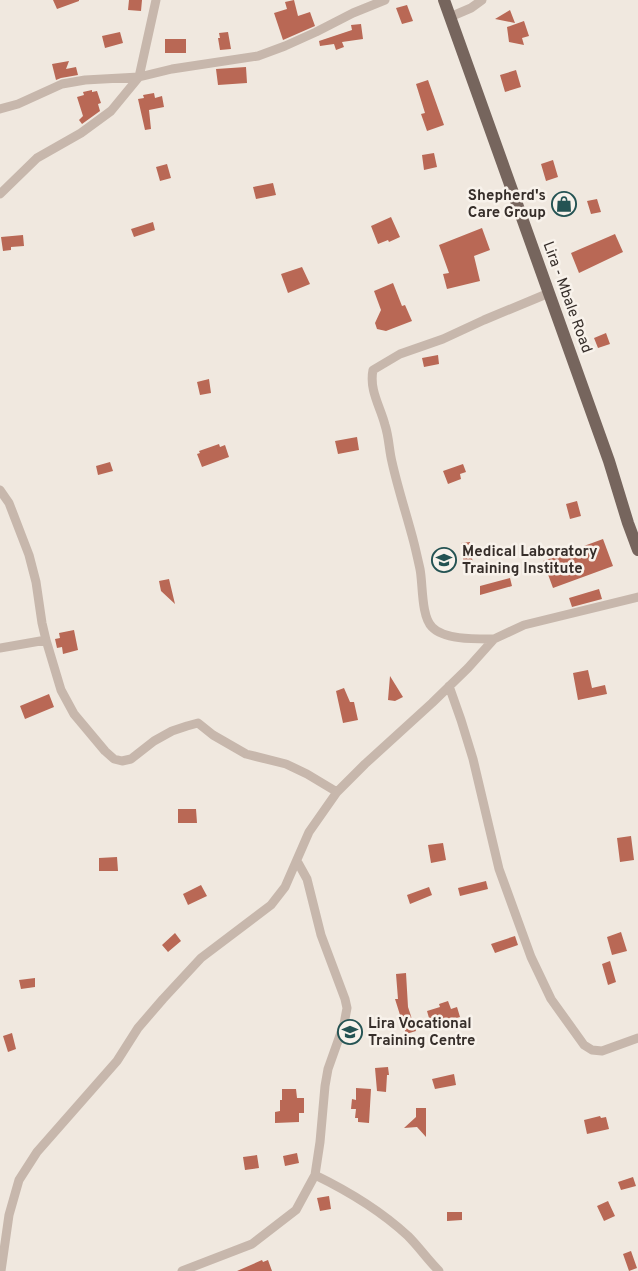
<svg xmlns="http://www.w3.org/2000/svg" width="638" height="1271" viewBox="0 0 638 1271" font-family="Overpass,sans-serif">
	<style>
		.building { fill: #b96855 }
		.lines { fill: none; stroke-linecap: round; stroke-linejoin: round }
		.minor { stroke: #c7b7ac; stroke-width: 9 }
		.primary { stroke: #76655d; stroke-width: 12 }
		.labels { text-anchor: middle; stroke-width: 5; stroke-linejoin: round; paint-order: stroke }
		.poi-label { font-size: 15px; font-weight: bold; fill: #362e2a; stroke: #f8f2eb; text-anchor: start }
		.street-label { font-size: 15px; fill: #362e2a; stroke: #f8f2eb }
	</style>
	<rect width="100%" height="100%" fill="#f0e8df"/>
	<path class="building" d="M53,0H79V1L57,9Z
		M129,0H142L141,11L128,10Z
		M294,0L298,16L310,12L315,26L283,40L274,13L287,9L285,2Z
		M407,5L413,21L402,24L396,8Z
		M510,10L515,23L495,19Z
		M524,21L529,36L522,38L524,45L509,42L507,27Z
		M361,24L363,39L342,42L344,47L336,50L334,44L320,46L319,41L352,30L351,25Z
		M120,32L123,43L105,48L102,36Z
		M228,32L231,49L220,50L218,38H220L219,33Z
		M165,39H186V53H165Z
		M69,61L66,69L76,67L78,75L61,78L56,80L52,64Z
		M246,67L247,83L218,85L216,69Z
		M516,70L521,87L505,92L500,75Z
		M428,80L444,125L427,131L421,114L425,113L416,84Z
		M92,90V92L97,91L101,103L98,104L100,111L82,124L79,120L83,116L77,97L84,95L83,92Z
		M154,93L155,98L162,96L164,107L149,110L151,129L145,130L138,99L144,98L143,95Z
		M434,153L437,167L424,170L422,155Z
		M553,160L558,177L546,181L541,164Z
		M167,164L171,178L160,181L156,167Z
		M273,183L276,195L256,199L253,187Z
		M597,199L601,212L591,214L587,201Z
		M391,217L400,237L389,242L388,240L378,244L371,226Z
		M153,222L155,230L134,237L131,229Z
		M482,228L490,250L474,256L480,281L447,289L443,274L449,273L439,245Z
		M615,234L623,252L579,273L571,253Z
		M23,235L24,246L11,247V250L3,251L1,237Z
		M302,267L310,284L288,293L281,274Z
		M393,283L402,306L405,305L412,321L386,331L377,329L375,323L381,310L374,291Z
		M606,333L610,344L598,348L594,338Z
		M438,355L439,364L424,367L422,358Z
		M209,379L211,393L200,395L197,382Z
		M357,437L359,450L338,454L335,441Z
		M219,444L220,447L225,445L229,457L202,467L197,454L200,453L199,451Z
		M110,462L113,471L98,475L96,466Z
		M463,464L466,472L460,474L461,479L448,484L443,471Z
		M577,501L581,516L570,519L566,504Z
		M603,539L613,566L553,588L543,561Z
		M470,542L474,573L465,574L461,543Z
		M510,578L512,586L480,595V586Z
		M169,579L175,604L161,591L159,581Z
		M599,589L602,599L572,607L569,598Z
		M74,630L78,650L63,654L62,647L57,648L55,639L60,638L59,633Z
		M588,670L592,688L605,685L607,694L578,700L573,673Z
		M390,676L403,697L395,701L388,700Z
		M344,688L350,702H354L358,720L343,723L336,691Z
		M49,694L54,707L25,719L20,706Z
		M178,809H196L197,823H178Z
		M631,836L634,860L620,862L617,838Z
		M443,843L446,860L431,863L428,845Z
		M117,857L118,871H99V858Z
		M486,881L488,889L460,896L458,888Z
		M201,885L207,896L188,905L183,894Z
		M429,887L432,895L410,904L407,895Z
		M621,932L627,951L612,955L607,937Z
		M175,933L181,941L168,952L162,945Z
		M515,936L518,945L495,953L491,944Z
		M610,961L616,982L608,985L602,964Z
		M406,973L408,1007L416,1031L406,1034L395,999H398L396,974Z
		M35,978V987L21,989L19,980Z
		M448,1001L451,1009L457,1007L460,1017L431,1025L427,1011L440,1007L439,1004Z
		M12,1033L16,1049L8,1052L3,1036Z
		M388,1067L389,1075H387L386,1092L377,1091L375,1068Z
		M454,1074L456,1085L435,1089L432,1079Z
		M356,1088L371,1089L369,1123L358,1122V1118H355L356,1109H351L352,1099L356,1100Z
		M282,1089H296L297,1098H304V1113H299V1122L275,1123V1112L280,1111V1100H282Z
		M416,1108H426V1137L417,1127L404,1128L416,1117Z
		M600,1116L601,1118L606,1117L609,1129L587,1134L584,1120Z
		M297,1153L299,1163L285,1166L283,1156Z
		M257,1155L259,1168L245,1170L243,1157Z
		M633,1177L636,1186L621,1190L618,1182Z
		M329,1196L331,1209L320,1211L317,1198Z
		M608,1201L615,1216L604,1221L597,1206Z
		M447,1212H462V1220L447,1221Z
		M631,1251L637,1268L629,1271L623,1254Z
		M262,1260L263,1262L268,1260L272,1271H237Z"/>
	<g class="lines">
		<path class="minor" d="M450,17L471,8L482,0
			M0,109L18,104L62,84L85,80L139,77L156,0
			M0,194L37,158L81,133L111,111L139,77L172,69L258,56L285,46L316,32L353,13L385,0
			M0,490L9,503L29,555L36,582L42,623L46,640
			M494,639C477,639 444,640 432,627C421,616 423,584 420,569C418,560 416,551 414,543C407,516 398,489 392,462C389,450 389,437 385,425C380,406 369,390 373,370L400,354L443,339L484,320L549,293
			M0,648L46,640L61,690L74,714L105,751L114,759L122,761L131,759L154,741L172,731L187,726L198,723L213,735L246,754L286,764L307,774L337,792
			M449,686L461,720L473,759L499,869L531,957L551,999L584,1045L592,1050L602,1051L638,1038
			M315,1175C350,1192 380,1210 408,1236C419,1247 428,1260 439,1271
			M1,1271L9,1215L19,1180L37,1152L117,1061L138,1028L163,999L201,958L271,905L285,887L309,832L337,792L365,764L432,703L468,668L494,639L524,625L638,597
			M182,1271L252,1244L296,1210L315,1175L320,1142L325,1086L328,1069L344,1024L347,1008L345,999L321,935L307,879L297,861"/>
		<path class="primary" d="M444,0L609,461L628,523L638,550"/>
	</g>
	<defs>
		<symbol id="shop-ring" viewBox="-11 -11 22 22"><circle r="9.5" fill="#f8f2eb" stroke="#245353" stroke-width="1.5"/><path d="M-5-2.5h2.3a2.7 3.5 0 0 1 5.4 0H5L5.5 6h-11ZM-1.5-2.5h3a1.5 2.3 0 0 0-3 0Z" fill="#245353"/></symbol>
		<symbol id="school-ring" viewBox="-11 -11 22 22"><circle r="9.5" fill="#f8f2eb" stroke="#245353" stroke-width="1.5"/><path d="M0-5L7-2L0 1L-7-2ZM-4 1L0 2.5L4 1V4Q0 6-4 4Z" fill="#245353"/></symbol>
	</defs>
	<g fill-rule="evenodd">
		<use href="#shop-ring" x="550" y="190" width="28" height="28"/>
		<use href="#school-ring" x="430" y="546" width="28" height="28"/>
		<use href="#school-ring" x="336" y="1018" width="28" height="28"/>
	</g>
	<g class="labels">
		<g class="poi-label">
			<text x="546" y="200" text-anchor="end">Shepherd's<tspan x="546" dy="17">Care Group</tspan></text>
			<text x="462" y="556">Medical Laboratory<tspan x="462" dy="17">Training Institute</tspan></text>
			<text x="368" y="1028">Lira Vocational<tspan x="368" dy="17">Training Centre</tspan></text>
		</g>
		<g class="street-label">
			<text transform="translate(568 297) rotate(70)" y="5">Lira - Mbale Road</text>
		</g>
	</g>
</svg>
